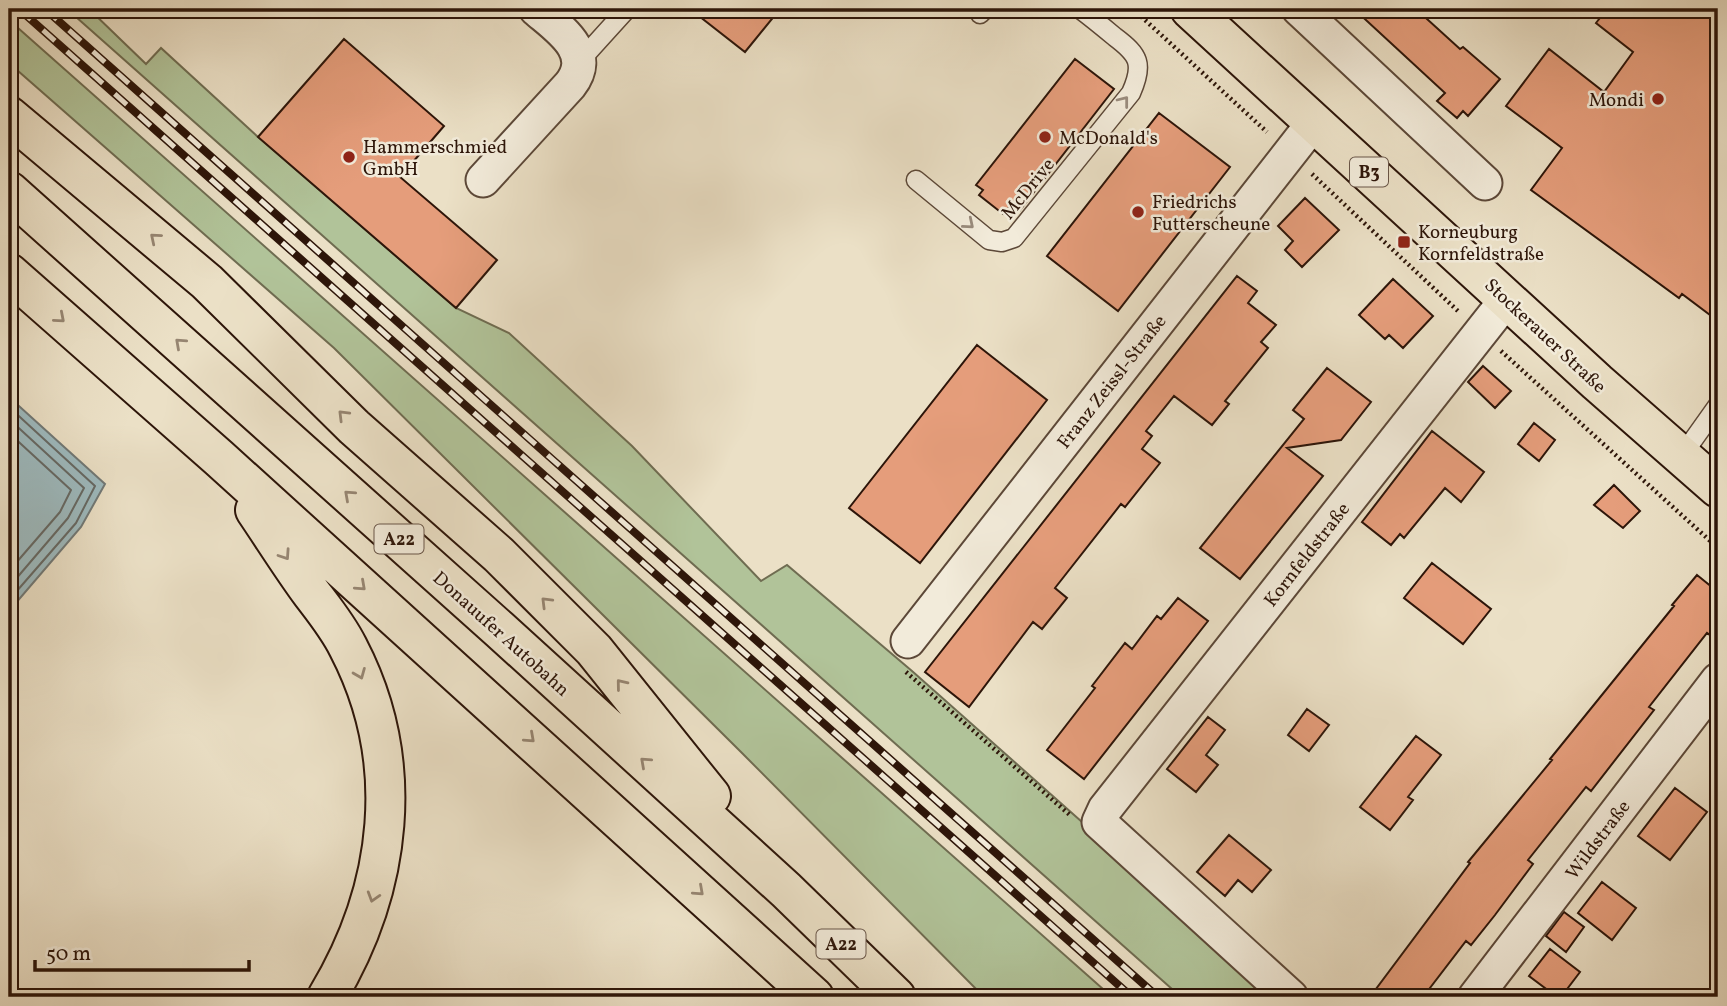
<svg xmlns="http://www.w3.org/2000/svg" width="1727" height="1006" viewBox="0 0 1727 1006" font-family="Vollkorn,serif">
	<style>
		.green { fill: #b1c399; stroke: #6f6c51; stroke-width: 2 }
		.water { fill: #9dbabf; stroke: #707876; stroke-width: 2 }
		.lines { fill: none; stroke-linecap: round; stroke-linejoin: round }
		.shore { stroke: #656864; stroke-width: 2 }
		.building { fill: #e59d7b; stroke: #2d1509; stroke-width: 2 }
		.service-casing { stroke: #5c4838; stroke-width: 21 }
		.minor-casing { stroke: #5c4838; stroke-width: 37 }
		.primary-casing { stroke: #2d1509; stroke-width: 42 }
		.motorway-casing { stroke: #2d1509; stroke-width: 42 }
		.path { stroke: #2d1509; stroke-width: 4.5; stroke-dasharray: 2 3.5; stroke-linecap: butt }
		.service { stroke: #f2ebda; stroke-width: 18 }
		.minor { stroke: #f2ebda; stroke-width: 33 }
		.primary { stroke: #ebe0c6; stroke-width: 38 }
		.motorway { stroke: #ebe0c6; stroke-width: 38 }
		.rail-casing { stroke: #2d1509; stroke-width: 8 }
		.rail { stroke: #f2ebda; stroke-width: 5; stroke-dasharray: 16; stroke-linecap: butt }
		.oneway { stroke: #998b7c }
		.oneway2 { stroke: #968571 }
		.poi-dot { fill: #8f2418; stroke: #f2ebda; stroke-width: 2.5 }
		.labels { text-anchor: middle; stroke-width: 5; stroke-linejoin: round; paint-order: stroke }
		.shield { fill: #f2ebda; stroke: #685548; stroke-width: 2 }
		.shield-label { font-size: 18px; font-weight: bold; fill: #2d1509 }
		.poi-label { font-size: 19px; fill: #2d1509; stroke: #f2ebda; text-anchor: start }
		.street-label { font-size: 19px; fill: #2d1509; stroke: #f2ebda }
	</style>
	<rect width="100%" height="100%" fill="#ebe0c6"/>
	<filter id="stains"><feTurbulence type="fractalNoise" baseFrequency=".00286" numOctaves="4"/><feColorMatrix values="0 0 0 0 .2 0 0 0 0 .09 0 0 0 0 .02 0 0 0 .5 -.17"/></filter>
	<radialGradient id="worn" r=".72"><stop offset=".6" stop-color="#630" stop-opacity="0"/><stop offset="1" stop-color="#630" stop-opacity=".3"/></radialGradient>
	<path class="green" d="M67,9H89L146,64L161,48L258,137L456,308L509,333L632,446L761,581L787,565L912,671L1279,997H1181Z
		M9,20L1112,997H984L742,753L334,348L9,63Z"/>
	<path class="water" d="M9,397L105,484L81,527L9,611Z"/>
	<g class="lines">
		<path class="shore" d="M9,407L95,486L76,523L9,600
			M9,419L84,488L68,518L9,587
			M9,433L71,490L60,512L9,571"/>
	</g>
	<path class="building" d="M690,9H780L745,52Z
		M1354,9H1416L1460,49L1463,47L1500,79L1468,116L1463,111L1457,118L1437,101L1445,93Z
		M1607,9H1718V321L1682,294L1679,298L1531,190L1562,148L1506,106L1549,49L1604,92L1633,52L1596,23Z
		M344,39L444,126L400,177L497,260L456,308L258,137Z
		M1075,59L1114,89L1020,210L1012,204L1003,214L979,195L983,190L976,185Z
		M1159,113L1230,167L1118,311L1047,256Z
		M1305,198L1339,230L1302,267L1285,250L1293,241L1278,226Z
		M1237,276L1257,291L1248,303L1276,325L1261,342L1268,348L1225,401L1229,404L1212,425L1174,396L1146,431L1152,436L1142,449L1160,463L1125,507L1121,504L1055,588L1067,598L1042,629L1033,622L969,707L925,672Z
		M1393,279L1433,316L1403,348L1389,335L1385,339L1359,315Z
		M977,345L1047,400L920,563L849,508Z
		M1483,366L1511,391L1495,408L1468,382Z
		M1327,368L1371,402L1341,440L1287,448L1323,476L1240,579L1200,548L1304,419L1293,410Z
		M1534,423L1555,440L1539,461L1518,444Z
		M1432,431L1484,472L1461,502L1445,488L1404,538L1400,534L1391,545L1362,522Z
		M1614,485L1640,511L1623,528L1594,505Z
		M1432,563L1491,609L1463,644L1404,598Z
		M1697,575L1718,592V641L1707,633L1649,707L1654,710L1591,791L1586,787L1528,860L1533,864L1495,915L1471,945L1466,941L1423,997H1370L1470,863L1468,862L1552,760L1550,759L1674,606L1672,605Z
		M1178,598L1208,621L1084,779L1047,750L1095,688L1092,686L1125,643L1132,649L1157,616L1161,619Z
		M1307,709L1329,725L1309,751L1288,735Z
		M1208,717L1225,730L1206,755L1218,765L1196,792L1167,769Z
		M1416,736L1441,755L1408,797L1413,800L1390,830L1360,807Z
		M1675,788L1707,812L1670,860L1638,836Z
		M1229,835L1271,870L1252,892L1238,880L1225,896L1197,872Z
		M1602,882L1636,908L1612,940L1578,913Z
		M1564,912L1584,927L1566,952L1546,936Z
		M1550,949L1580,972L1561,997H1557L1529,976Z"/>
	<g class="lines">
		<defs>
			<path id="service" d="M980,14L985,9
				M579,62L627,9
				M916,180L989,240L1002,242L1014,238L1131,93C1144,64 1139,55 1115,37C1103,27 1092,18 1080,9
				M1681,457L1718,405"/>
			<path id="minor" d="M1299,9L1485,183
				M483,180L570,85C596,52 558,28 536,9
				M908,641L1315,121
				M1291,997L1099,822L1105,809L1507,299
				M1475,997L1718,680"/>
			<path id="primary" d="M1190,9L1597,382L1718,488"/>
			<path id="motorway" d="M9,116L207,282L354,427L499,555L594,650L711,796
				M9,191L499,629L786,890L896,997
				M9,273L219,458L814,997
				M255,510C274,538 292,567 312,594C325,611 338,627 348,647C408,762 392,889 327,997"/>
		</defs>
		<use href="#service" class="service-casing"/>
		<use href="#minor" class="minor-casing"/>
		<use href="#primary" class="primary-casing"/>
		<use href="#motorway" class="motorway-casing"/>
		<path class="path" d="M1133,9L1267,132
			M1312,174L1459,312
			M1501,351L1718,548
			M906,672L1071,816"/>
		<use href="#service" class="service"/>
		<use href="#minor" class="minor"/>
		<use href="#primary" class="primary"/>
		<use href="#motorway" class="motorway"/>
		<defs>
			<path id="rail" d="M19,9L1132,997
				M45,9L1158,997"/>
		</defs>
		<use href="#rail" class="rail-casing"/>
		<use href="#rail" class="rail"/>
	</g>
	<defs><path id="oneway-chevron" d="M-2-3.5L2.5 0L-2 3.5" fill="none" stroke-width="1.6" stroke-linecap="round" stroke-linejoin="round" transform="scale(1.75)"/></defs>
	<g class="oneway">
		<use href="#oneway-chevron" transform="translate(1124 101) rotate(-52)"/>
		<use href="#oneway-chevron" transform="translate(969 224) rotate(40)"/>
	</g>
	<g class="oneway2">
		<use href="#oneway-chevron" transform="translate(155 238) rotate(-140)"/>
		<use href="#oneway-chevron" transform="translate(60 318) rotate(41)"/>
		<use href="#oneway-chevron" transform="translate(180 343) rotate(-138)"/>
		<use href="#oneway-chevron" transform="translate(343 415) rotate(-135)"/>
		<use href="#oneway-chevron" transform="translate(349 495) rotate(-138)"/>
		<use href="#oneway-chevron" transform="translate(285 555) rotate(56)"/>
		<use href="#oneway-chevron" transform="translate(361 586) rotate(42)"/>
		<use href="#oneway-chevron" transform="translate(546 602) rotate(-135)"/>
		<use href="#oneway-chevron" transform="translate(360 674) rotate(68)"/>
		<use href="#oneway-chevron" transform="translate(621 684) rotate(-129)"/>
		<use href="#oneway-chevron" transform="translate(530 738) rotate(42)"/>
		<use href="#oneway-chevron" transform="translate(645 762) rotate(-138)"/>
		<use href="#oneway-chevron" transform="translate(699 891) rotate(42)"/>
		<use href="#oneway-chevron" transform="translate(373 897) rotate(107)"/>
	</g>
	<g class="poi-dot">
		<circle cx="1658" cy="99" r="7"/>
		<circle cx="1045" cy="137" r="7"/>
		<circle cx="349" cy="157" r="7"/>
		<circle cx="1138" cy="212" r="7"/>
		<rect x="1397" y="235" width="14" height="14" rx="3.5"/>
	</g>
	<g class="labels">
		<g class="shield">
			<rect x="1350" y="157.5" width="38" height="29" rx="5"/>
			<rect x="374.5" y="524.5" width="49" height="29" rx="5"/>
			<rect x="816.5" y="929.5" width="49" height="29" rx="5"/>
		</g>
		<g class="shield-label">
			<text x="1369" y="178">B3</text>
			<text x="399" y="545">A22</text>
			<text x="841" y="950">A22</text>
		</g>
		<g class="poi-label">
			<text x="1644" y="106" text-anchor="end">Mondi</text>
			<text x="1059" y="144">McDonald's</text>
			<text x="363" y="153">Hammerschmied<tspan x="363" dy="22">GmbH</tspan></text>
			<text x="1152" y="208">Friedrichs<tspan x="1152" dy="22">Futterscheune</tspan></text>
			<text x="1418" y="238">Korneuburg<tspan x="1418" dy="22">Kornfeldstraße</tspan></text>
		</g>
		<g class="street-label">
			<text transform="translate(1027 188) rotate(-51)" y="7">McDrive</text>
			<text transform="translate(1546 335) rotate(43)" y="7">Stockerauer Straße</text>
			<text transform="translate(1111 381) rotate(-52)" y="7">Franz Zeissl-Straße</text>
			<text transform="translate(1306 554) rotate(-52)" y="7">Kornfeldstraße</text>
			<text transform="translate(502 633) rotate(42)" y="7">Donauufer Autobahn</text>
			<text transform="translate(1597 839) rotate(-53)" y="7">Wildstraße</text>
		</g>
	</g>
	<rect width="1727" height="1006" fill="none" stroke="#ebe0c6" stroke-width="35"/>
	<rect x="10" y="10" width="1706" height="985" fill="none" stroke="#2d1509" stroke-width="3.5"/>
	<rect x="18" y="18" width="1692" height="971" fill="none" stroke="#2d1509" stroke-width="2"/>
	<path d="M35 960v10h214v-10" fill="none" stroke="#2d1509" stroke-width="3.5"/>
	<text x="46" y="960" font-size="21" fill="#2d1509" stroke="#f2ebda" stroke-width="5" paint-order="stroke">50 m</text>
	<rect width="100%" height="100%" filter="url(#stains)"/>
	<rect width="100%" height="100%" fill="url(#worn)"/>
</svg>
